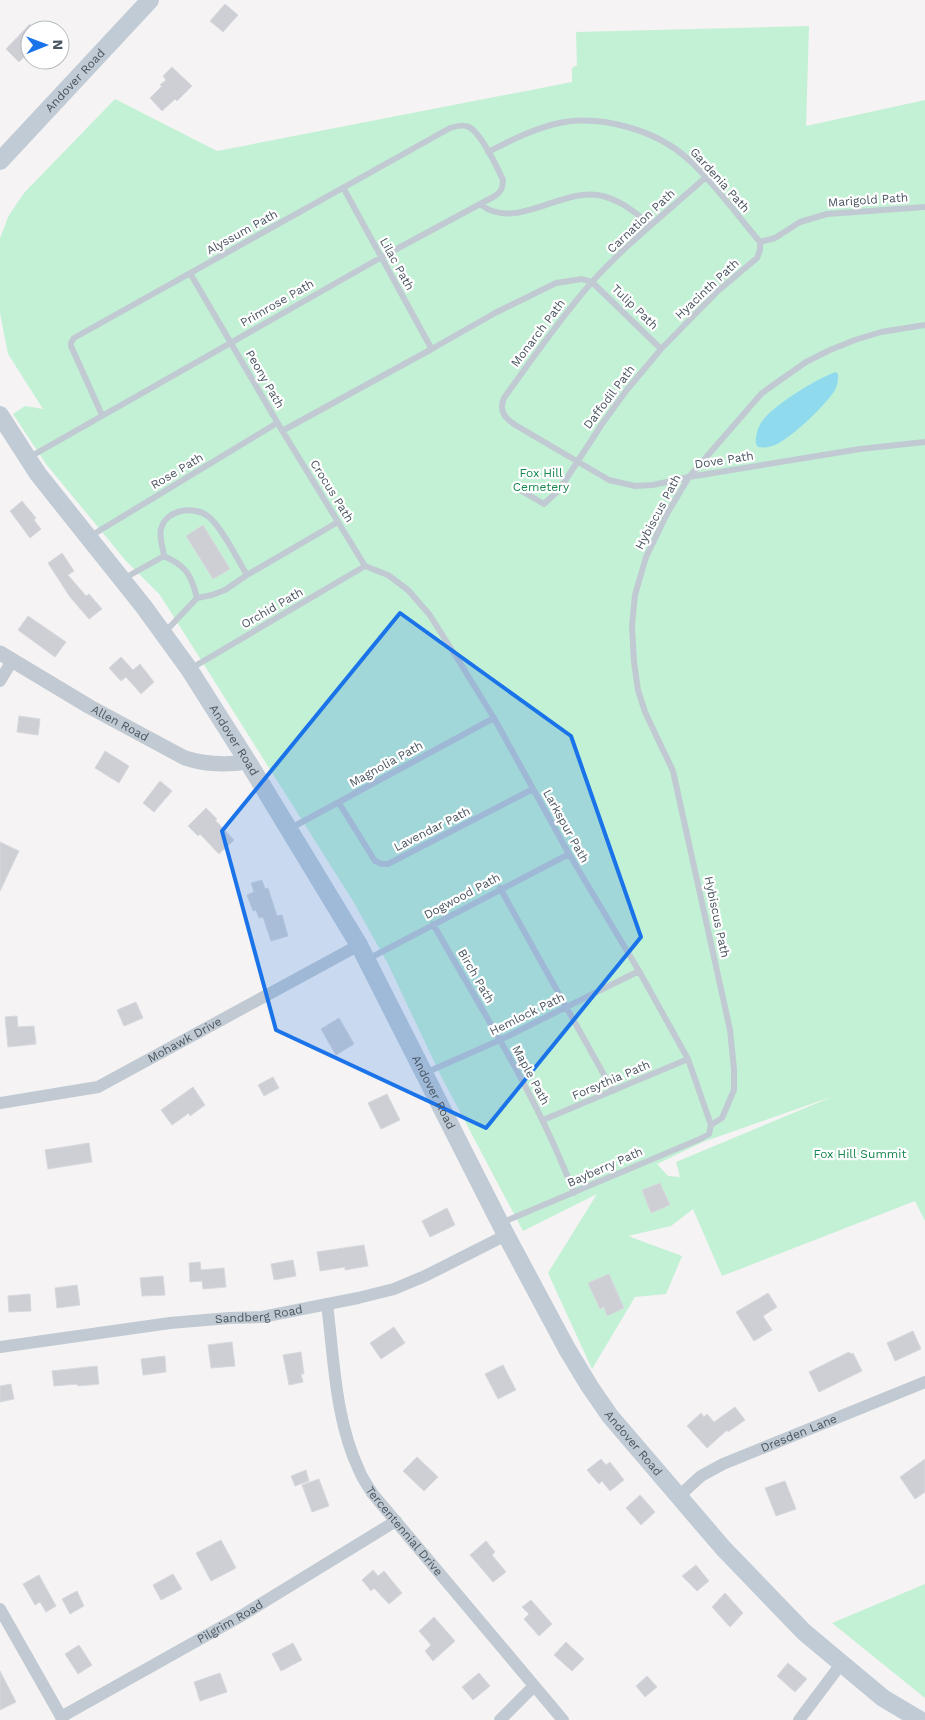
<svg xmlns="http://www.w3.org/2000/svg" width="925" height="1720" viewBox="0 0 925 1720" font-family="'Work Sans',sans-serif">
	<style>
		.green { fill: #c3f1d5; fill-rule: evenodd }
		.water { fill: #90daee }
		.building { fill: #cdcfd5; stroke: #d7d9de }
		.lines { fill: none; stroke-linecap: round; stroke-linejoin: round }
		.service { stroke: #c1cad2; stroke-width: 6 }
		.minor { stroke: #c1cad2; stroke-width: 12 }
		.tertiary { stroke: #c1cad2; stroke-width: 15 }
		.secondary { stroke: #c1cbd6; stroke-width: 18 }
		.marked { fill: #1a73e8; fill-opacity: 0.2; stroke: #1a73e8; stroke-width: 4; stroke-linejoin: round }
		.labels { text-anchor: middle; stroke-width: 4.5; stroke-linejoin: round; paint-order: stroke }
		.street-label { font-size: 12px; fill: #4a5661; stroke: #fff }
		.park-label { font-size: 12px; fill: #17864f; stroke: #fff }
	</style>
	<rect width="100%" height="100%" fill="#f5f3f3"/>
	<path class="green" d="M809,26L806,126L925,100V1221L915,1201L722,1276L693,1209L671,1226L628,1236L682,1256L666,1294L635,1297L592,1369L548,1273L597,1194L523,1231L441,1076L388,964L353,901L160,595L126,561L46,464L13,414L25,406L43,409L8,354L0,313V238L9,215L24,193L115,99L217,151L572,82V68L577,65L576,32ZM834,1096L676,1162L680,1177L668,1176L657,1164L703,1142Z
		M925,1584V1698L832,1623Z"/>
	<path class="water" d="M836,372L838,374C838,380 838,384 835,390C827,404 792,437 777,444C771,447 765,448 758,447L756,444C755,435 758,426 764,419C774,405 819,377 836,372Z"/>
	<path class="building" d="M225,4L238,15L223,32L210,21Z
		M30,24V51L19,62L6,49Z
		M172,67L192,86L177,101L175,99L162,111L150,98L162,86L160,85L166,80L163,76Z
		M22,501L36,518L34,520L41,529L30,538L10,511Z
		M203,525L230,569L213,579L186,536Z
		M62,553L74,571L68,575L86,596L89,594L102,609L89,619L70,597L48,563Z
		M28,616L66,642L55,657L18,630Z
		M121,657L133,670L140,664L154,682L141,694L126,677L121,681L109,668Z
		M19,716L40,719L38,735L17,732Z
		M105,751L129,766L119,783L95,768Z
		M160,781L172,791L154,812L143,803Z
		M206,808L217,819L215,820L234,840L219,854L200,834L198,836L188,826Z
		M0,842L19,851L0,891Z
		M262,880L265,889L268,888L277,916L282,915L288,936L271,941L263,917L259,918L256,910L253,911L247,895L254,892L251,883Z
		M136,1002L143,1018L124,1026L117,1010Z
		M17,1016L18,1027L34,1026L36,1044L8,1047L5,1017Z
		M339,1018L354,1044L336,1055L321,1029Z
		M273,1077L279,1088L264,1096L258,1085Z
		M193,1087L205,1105L190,1116L189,1113L172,1125L161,1110Z
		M387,1094L400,1120L381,1129L368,1103Z
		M89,1143L92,1162L48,1169L45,1150Z
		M660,1183L670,1205L651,1213L642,1190Z
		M447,1208L455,1225L430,1237L422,1221Z
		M364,1245L368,1266L345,1270V1267L320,1271L317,1252Z
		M293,1260L296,1276L274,1280L271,1264Z
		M200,1262L201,1270L224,1268L226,1287L203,1289L202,1281L190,1282L189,1263Z
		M609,1274L624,1308L607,1316L604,1307L600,1309L588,1283Z
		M163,1276L165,1295L142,1296L140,1278Z
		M77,1285L80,1305L57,1308L55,1288Z
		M768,1293L777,1307L763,1316L772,1330L754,1341L736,1312Z
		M30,1294L31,1311L9,1312L8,1296Z
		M394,1327L405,1343L381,1359L370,1343Z
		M913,1331L921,1349L895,1361L887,1343Z
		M232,1342L235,1366L211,1368L208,1345Z
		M301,1352L304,1374H301L303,1382L289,1385L283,1355Z
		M849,1352L851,1354L853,1353L862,1371L819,1392L809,1372Z
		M165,1356L166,1372L143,1375L141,1359Z
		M503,1365L516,1390L498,1399L485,1374Z
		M97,1366L99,1384L78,1386L77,1384L54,1386L52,1371Z
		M11,1384L14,1399L0,1402V1386Z
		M735,1407L745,1420L728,1432L727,1430L707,1448L687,1426L701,1413L704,1417L707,1414L714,1422Z
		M417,1457L438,1477L424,1491L403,1471Z
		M601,1459L606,1465L610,1462L624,1480L610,1491L602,1481L599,1484L587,1470Z
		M925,1459V1492L915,1499L900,1477Z
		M306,1470L309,1481L295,1486L291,1476Z
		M319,1479L329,1506L312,1512L302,1485Z
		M785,1481L796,1509L776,1516L765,1488Z
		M640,1495L655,1512L641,1525L626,1508Z
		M221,1540L236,1568L211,1581L196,1553Z
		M486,1541L495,1552L492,1555L506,1572L493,1582L470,1555Z
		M696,1565L709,1581L697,1591L682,1576Z
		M373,1570L378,1576L384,1571L402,1593L389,1604L374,1588L371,1591L362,1580Z
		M173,1574L182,1589L161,1600L153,1585Z
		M39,1575L56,1606L46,1612L40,1602L35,1605L23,1584Z
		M77,1591L84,1606L70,1614L62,1599Z
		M725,1593L743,1613L730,1627L712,1607Z
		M531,1600L552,1624L539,1636L524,1619L529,1614L522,1607Z
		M434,1617L455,1641L433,1661L425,1651L431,1645L419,1631Z
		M566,1642L584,1659L572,1671L554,1655Z
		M293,1643L302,1660L281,1671L272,1654Z
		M79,1645L92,1665L78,1674L65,1654Z
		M788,1663L807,1679L795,1692L777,1676Z
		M0,1671L16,1702L0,1710Z
		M220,1673L227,1692L200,1701L194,1682Z
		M479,1673L490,1686L473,1700L462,1687Z
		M647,1676L657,1687L645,1697L636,1686Z"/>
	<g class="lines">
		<path class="service" d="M488,152C510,141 531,130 555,124C598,113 658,130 690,161C716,185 737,215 760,242
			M706,177C667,212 626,244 591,283C559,320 532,359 504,398C498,412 506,419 517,426L609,480L635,486L653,485L689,477L860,449L925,442
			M480,204C514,232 559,189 598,195C620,199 634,212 651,225
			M760,242L775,238L800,222L827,214L925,207
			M190,273L280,427L365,566
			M430,350L495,313L556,283L582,279L592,282L661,349
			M282,431L430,350V346L344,189
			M28,458L380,258L495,196C501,192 503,188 503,180C497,167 482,134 469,127C463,124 456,126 450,128L74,338L71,343V346L102,415
			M515,487L544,504L559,490L602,424L626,391L661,349L718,291L757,258L760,250V242
			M89,537L277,423
			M365,566L388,575L408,590L429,614L457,658L494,718L569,854L639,971L688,1059L711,1125
			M247,575C237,559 223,529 209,517C195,505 166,509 161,529C159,537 163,548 164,556C186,566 191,574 197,598L212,595L225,590L247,575L338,522
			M123,579L164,556
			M165,632L197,598
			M190,669L365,566
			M339,803L375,861L382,864H388L533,789
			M291,828L494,718
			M500,888L613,1091
			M433,924C483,1012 538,1098 574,1193
			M368,959L569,854
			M425,1073L500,1040L639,971
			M543,1120L688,1059
			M711,1125L722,1118L734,1090V1069L730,1030L673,771L645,712L638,690L634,662L632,626L635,595L646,557L668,512L689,477L762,393L806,362L830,350L855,340L881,332L925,325
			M501,1223L700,1139L709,1134L711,1125"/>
		<g class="minor">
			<path d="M0,681L12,661"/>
			<path id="s1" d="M0,1103L98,1087L359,945"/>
			<path id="s2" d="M327,1304C334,1359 335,1419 359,1470C362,1478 368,1486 372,1493L563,1720"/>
			<path id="s3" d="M0,1347L170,1323L229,1318L262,1317L358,1298L394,1289L425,1276L506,1235"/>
			<path id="s4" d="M678,1497L701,1476L723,1464L925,1382"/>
			<path d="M0,1609L63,1720"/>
			<path id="s5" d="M61,1717L241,1616L396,1521"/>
			<path d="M500,1720L534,1686"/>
			<path d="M799,1720L841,1664"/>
		</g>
		<path class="tertiary" id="s6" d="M0,653L90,707L185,758C207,765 226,765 248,762"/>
		<g class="secondary">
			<path id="s7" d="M0,161L150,0"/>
			<path id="s8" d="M0,415L38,474L144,607L189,669L248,762L359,945L506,1235L567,1349L590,1387L610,1416L723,1548L804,1632L883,1698L920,1720"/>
		</g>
	</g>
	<path class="marked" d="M400,613L571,736L641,937L486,1128L276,1030L222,831Z"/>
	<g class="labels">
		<g class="street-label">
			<text dy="4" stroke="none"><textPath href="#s7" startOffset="110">Andover Road</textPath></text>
			<text transform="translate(720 180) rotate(48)" y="4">Gardenia Path</text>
			<text transform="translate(868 200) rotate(-4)" y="4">Marigold Path</text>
			<text transform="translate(641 221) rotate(-43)" y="4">Carnation Path</text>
			<text transform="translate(242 232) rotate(-29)" y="4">Alyssum Path</text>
			<text transform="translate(397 264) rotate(61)" y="4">Lilac Path</text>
			<text transform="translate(707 289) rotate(-43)" y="4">Hyacinth Path</text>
			<text transform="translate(277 303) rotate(-30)" y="4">Primrose Path</text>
			<text transform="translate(635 307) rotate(44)" y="4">Tulip Path</text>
			<text transform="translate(538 333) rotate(-53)" y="4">Monarch Path</text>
			<text transform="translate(265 379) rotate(60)" y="4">Peony Path</text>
			<text transform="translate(609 397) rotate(-53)" y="4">Daffodil Path</text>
			<text transform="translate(724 460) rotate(-9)" y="4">Dove Path</text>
			<text transform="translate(177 471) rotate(-31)" y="4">Rose Path</text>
			<text transform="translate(332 491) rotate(58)" y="4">Crocus Path</text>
			<text transform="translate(658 512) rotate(-62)" y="4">Hybiscus Path</text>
			<text transform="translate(272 608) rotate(-30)" y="4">Orchid Path</text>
			<text dy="4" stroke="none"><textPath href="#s6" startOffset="139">Allen Road</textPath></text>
			<text dy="4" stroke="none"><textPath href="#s8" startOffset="401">Andover Road</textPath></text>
			<text transform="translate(386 764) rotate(-29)" y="4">Magnolia Path</text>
			<text transform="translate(566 826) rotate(61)" y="4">Larkspur Path</text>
			<text transform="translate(432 829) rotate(-27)" y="4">Lavendar Path</text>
			<text transform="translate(462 896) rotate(-28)" y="4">Dogwood Path</text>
			<text transform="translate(717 917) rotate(78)" y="4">Hybiscus Path</text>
			<text transform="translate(476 976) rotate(60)" y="4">Birch Path</text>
			<text transform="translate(527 1014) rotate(-26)" y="4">Hemlock Path</text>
			<text dy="4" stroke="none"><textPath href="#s1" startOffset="198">Mohawk Drive</textPath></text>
			<text transform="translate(531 1075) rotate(62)" y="4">Maple Path</text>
			<text transform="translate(611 1080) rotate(-23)" y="4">Forsythia Path</text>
			<text dy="4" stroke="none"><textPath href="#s8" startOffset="806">Andover Road</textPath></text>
			<text transform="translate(605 1167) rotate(-24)" y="4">Bayberry Path</text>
			<text dy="4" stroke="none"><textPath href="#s3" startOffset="261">Sandberg Road</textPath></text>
			<text dy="4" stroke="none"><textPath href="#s4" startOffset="138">Dresden Lane</textPath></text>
			<text dy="4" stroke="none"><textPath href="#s8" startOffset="1211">Andover Road</textPath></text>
			<text dy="4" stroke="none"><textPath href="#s2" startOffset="246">Tercentennial Drive</textPath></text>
			<text dy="4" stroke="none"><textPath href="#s5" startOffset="194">Pilgrim Road</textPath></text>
		</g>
		<g class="park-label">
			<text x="541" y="477">Fox Hill<tspan x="541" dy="14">Cemetery</tspan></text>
			<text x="860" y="1158">Fox Hill Summit</text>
		</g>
	</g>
	<g transform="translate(45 45) rotate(89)"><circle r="24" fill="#ffffff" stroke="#b7bbc0"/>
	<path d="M0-4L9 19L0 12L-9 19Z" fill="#1a73e8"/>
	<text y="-8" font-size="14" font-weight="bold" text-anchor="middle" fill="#4a5661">N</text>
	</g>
</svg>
